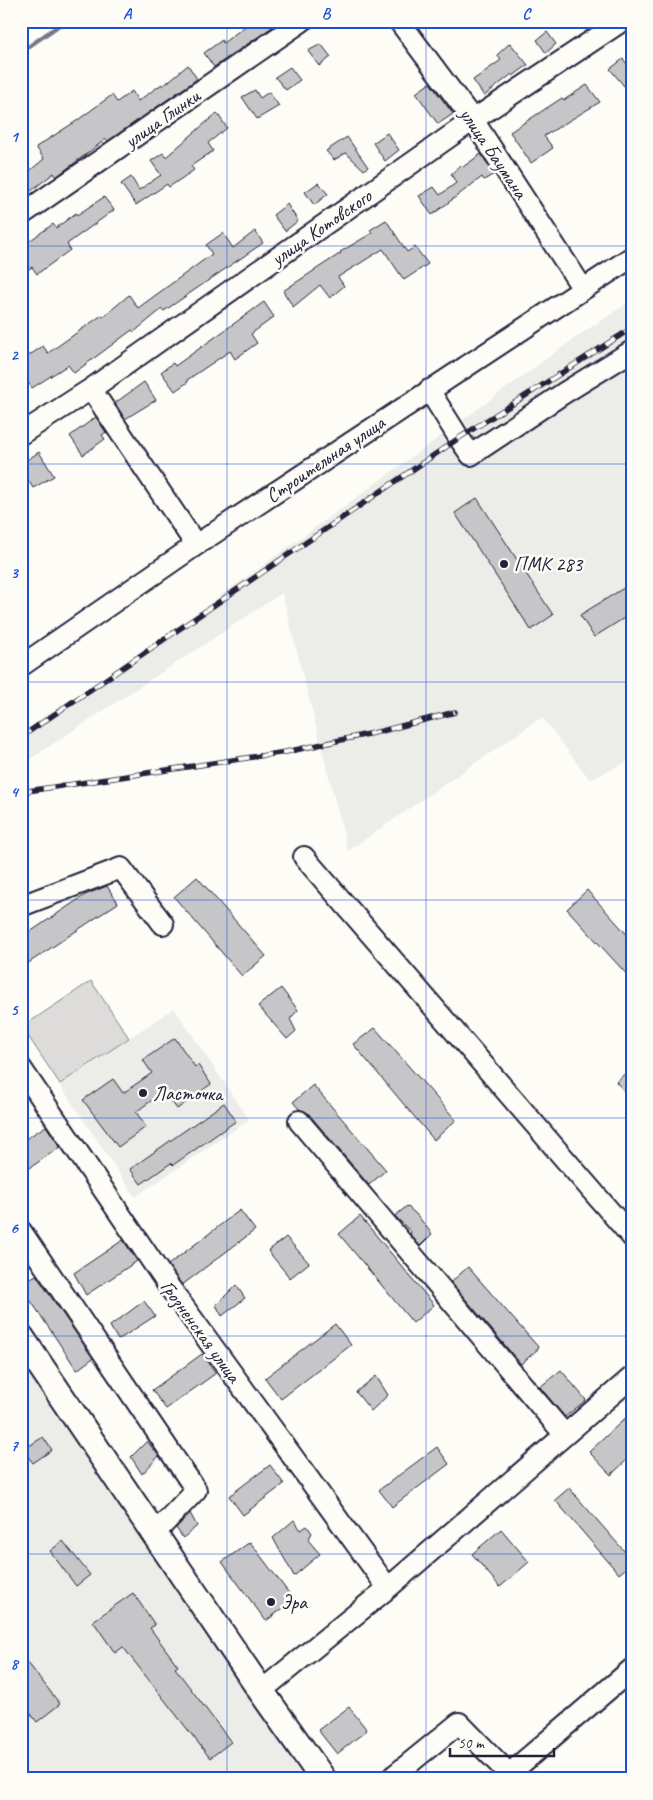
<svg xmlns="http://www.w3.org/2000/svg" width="653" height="1800" viewBox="0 0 653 1800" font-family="Caveat,sans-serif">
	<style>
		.built { fill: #ecece9 }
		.green { fill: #dddcdb; stroke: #807f8b }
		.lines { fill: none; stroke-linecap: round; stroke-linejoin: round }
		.stream { stroke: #787885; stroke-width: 4.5 }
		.building { fill: #c6c6c8; stroke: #22223b }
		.minor-casing { stroke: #22223b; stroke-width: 24 }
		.major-casing { stroke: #22223b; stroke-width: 29 }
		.minor { stroke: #fdfcf7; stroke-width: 20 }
		.major { stroke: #fdfcf7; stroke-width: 25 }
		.rail-casing { stroke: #22223b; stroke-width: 5.5 }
		.rail { stroke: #fdfcf7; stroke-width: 4; stroke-dasharray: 11; stroke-linecap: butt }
		.grid { fill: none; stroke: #1d4ed8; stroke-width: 1; stroke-opacity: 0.55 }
		.poi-dot { fill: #22223b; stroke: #fdfcf7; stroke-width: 2 }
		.labels { text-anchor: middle; stroke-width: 5; stroke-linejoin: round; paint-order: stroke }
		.street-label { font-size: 20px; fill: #22223b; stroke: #fdfcf7 }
		.poi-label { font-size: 20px; fill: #22223b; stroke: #fdfcf7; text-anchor: start }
		.neatline { fill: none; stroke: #1d4ed8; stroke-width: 2 }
		.grid-label { font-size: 16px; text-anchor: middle; font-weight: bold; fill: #1d4ed8 }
	</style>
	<rect width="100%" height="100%" fill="#fdfcf7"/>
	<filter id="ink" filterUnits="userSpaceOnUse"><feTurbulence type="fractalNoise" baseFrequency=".02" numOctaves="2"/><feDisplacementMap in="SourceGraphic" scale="10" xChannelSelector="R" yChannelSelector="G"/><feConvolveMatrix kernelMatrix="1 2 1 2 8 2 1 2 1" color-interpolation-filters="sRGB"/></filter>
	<g filter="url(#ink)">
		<path class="built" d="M632,300V759L590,780L542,717L348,851L282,593L21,765V738L261,567L575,338Z
			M174,1008L249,1120L135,1197L60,1085Z
			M21,1332L317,1779H21Z"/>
		<path class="green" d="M91,981L129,1038L60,1084L22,1027Z"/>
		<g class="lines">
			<path class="stream" d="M21,52L65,21"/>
		</g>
		<path class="building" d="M252,21H281L214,67L204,53L222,40L223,43Z
			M547,32L556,44L546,53L537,40Z
			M510,43L528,65L513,76L512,74L484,96L473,80L501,60L497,55Z
			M321,44L331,57L319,66L308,51Z
			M623,59L632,70V80L624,86L610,69Z
			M188,65L197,79L108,141L106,139L56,177L54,173L27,194L21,186V178L44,159L36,147L75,122L112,95L117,102L132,91L138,101L162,84L163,86Z
			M290,67L300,80L286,90L275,77Z
			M430,83L453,114L438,124L416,93Z
			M587,85L600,102L544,136L553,148L531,163L510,132L562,98L564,100Z
			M255,90L260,98L269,92L279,106L257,119L242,97Z
			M217,113L227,128L208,143L213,151L191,166L194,170L169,187L167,184L136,205L121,184L131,177L139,190L161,175L151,161L163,153L166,157Z
			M387,133L399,150L385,161L373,143Z
			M347,137L368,167L364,170L346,153L334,160L326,151Z
			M481,154L494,174L484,180L482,177L432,215L419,196L434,187L440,195L456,183L451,174L461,165L463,167Z
			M318,183L328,194L314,205L305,192Z
			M104,197L114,210L67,244L70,250L37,274L32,267L21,274V247L53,224L56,228L76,213L77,215Z
			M287,204L298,221L285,231L273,215Z
			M386,220L407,252L415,247L428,264L404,280L383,249L338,277L344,286L330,298L320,285L293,307L283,291L341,253L340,252L372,233L370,230Z
			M255,231L263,243L164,311L162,309L134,332L132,330L74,373L68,365L32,388L21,373V361L43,346L48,353L102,315L103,317L129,295L138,308L212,254L206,245L223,233L233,248Z
			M264,302L274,317L251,334L257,343L235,359L230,351L187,380L188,382L175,391L161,372L173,363L175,366Z
			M144,382L156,400L125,419L115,403Z
			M96,417L106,432L102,435L105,439L83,455L70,436Z
			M39,452L54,476L33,488L21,469V464Z
			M477,498L553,615L531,630L455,513Z
			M632,583V613L594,637L580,615Z
			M197,877L266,956L242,976L174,897Z
			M107,886L118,903L21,968V938L85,895Z
			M587,890L632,940V980L567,909Z
			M281,988L298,1010L290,1019L296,1031L287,1039L258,1006Z
			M375,1028L456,1120L434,1140L353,1044Z
			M175,1038L195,1067L198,1065L211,1084L177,1109L164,1091L136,1112L146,1127L118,1147L83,1100L113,1079L123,1093L152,1073L143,1060Z
			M632,1067V1099L616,1082Z
			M313,1085L386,1170L369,1185L308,1113L299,1109L293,1102Z
			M224,1103L236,1121L173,1165L171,1163L141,1184L130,1169Z
			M46,1126L60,1147L21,1174V1142Z
			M407,1206L417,1215L432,1234L420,1246L410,1234L411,1232L395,1216Z
			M240,1210L255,1230L182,1285L168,1265Z
			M360,1216L434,1305L413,1323L339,1234Z
			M286,1237L309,1263L290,1278L268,1251Z
			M123,1240L137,1261L86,1295L74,1273Z
			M468,1267L539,1348L521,1364L451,1282Z
			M36,1275L93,1358L77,1370L21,1286V1284Z
			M236,1285L245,1298L222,1316L216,1305Z
			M144,1301L155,1316L118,1340L110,1326Z
			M335,1324L351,1345L281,1399L265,1378Z
			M202,1354L216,1373L166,1409L152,1390Z
			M561,1370L586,1400L565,1417L540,1387Z
			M376,1376L388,1395L371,1411L356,1392Z
			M632,1412V1455L611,1475L589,1452Z
			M43,1437L52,1450L33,1463L23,1450Z
			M147,1441L159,1456L142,1474L131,1457Z
			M437,1447L449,1464L392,1507L379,1490Z
			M270,1465L284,1484L243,1515L229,1496Z
			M569,1488L632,1560V1563L619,1574L555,1500Z
			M190,1513L197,1526L183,1538L176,1528Z
			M294,1520L301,1530L307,1526L312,1533L308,1540L320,1554L294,1576L273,1538Z
			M501,1529L529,1562L500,1587L472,1554Z
			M63,1541L90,1575L76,1586L50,1551Z
			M250,1542L294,1600L266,1621L222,1562Z
			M133,1593L155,1625L150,1628L178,1666L175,1668L231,1742L210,1758L123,1647L115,1653L93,1621Z
			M21,1654L60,1704L37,1722L21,1701Z
			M349,1707L367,1730L337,1754L318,1730Z"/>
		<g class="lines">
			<defs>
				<path id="minor" d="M399,21L473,120L583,289
					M21,215L302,21
					M91,389L196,545
					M429,390L459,438L471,455L564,393L632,351
					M21,434L91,389L473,120L622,21
					M21,666L196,545L632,257
					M304,857L632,1237
					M21,906L121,868L163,924
					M21,1068L170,1288L388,1588
					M299,1121L565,1435
					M21,1231L196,1490L154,1534
					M261,1691L388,1588L632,1377
					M390,1779L459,1723L509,1774L632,1669"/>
				<path id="major" d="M21,1337L261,1691L323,1779"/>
			</defs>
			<use href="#minor" class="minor-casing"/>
			<use href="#major" class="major-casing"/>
			<use href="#minor" class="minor"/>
			<use href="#major" class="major"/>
			<defs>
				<path id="rail" d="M21,737L459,438L632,328
					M21,792L286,752L382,731L455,712"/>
			</defs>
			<use href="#rail" class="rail-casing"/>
			<use href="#rail" class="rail"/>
		</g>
	</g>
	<path class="grid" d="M227,21V1779M426,21V1779M21,246H632M21,464H632M21,682H632M21,900H632M21,1118H632M21,1336H632M21,1554H632"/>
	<g class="poi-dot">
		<circle cx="504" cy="564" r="5"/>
		<circle cx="143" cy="1093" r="5"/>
		<circle cx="271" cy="1602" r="5"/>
	</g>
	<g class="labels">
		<g class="street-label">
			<text transform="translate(162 118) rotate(-35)" y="7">улица Глинки</text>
			<text transform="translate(494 153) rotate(56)" y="7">улица Баумана</text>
			<text transform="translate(321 227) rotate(-35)" y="7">улица Котовского</text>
			<text transform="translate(325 459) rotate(-34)" y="7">Строительная улица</text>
			<text transform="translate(201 1331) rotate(54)" y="7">Грозненская улица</text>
		</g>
		<g class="poi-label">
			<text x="514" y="571">ПМК 283</text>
			<text x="153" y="1100">Ласточка</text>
			<text x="281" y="1609">Эра</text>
		</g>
	</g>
	<rect width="653" height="1800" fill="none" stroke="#fdfcf7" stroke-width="55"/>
	<path d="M450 1748v8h104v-8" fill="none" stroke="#22223b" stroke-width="2.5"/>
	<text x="458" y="1748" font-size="15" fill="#22223b" stroke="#fdfcf7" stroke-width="4" paint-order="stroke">50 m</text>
	<rect x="28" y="28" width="598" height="1744" class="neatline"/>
	<g class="grid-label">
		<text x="127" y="19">A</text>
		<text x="326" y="19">B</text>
		<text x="526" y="19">C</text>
		<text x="14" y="142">1</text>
		<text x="14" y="360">2</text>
		<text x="14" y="578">3</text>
		<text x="14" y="797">4</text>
		<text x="14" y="1015">5</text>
		<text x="14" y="1233">6</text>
		<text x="14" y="1451">7</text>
		<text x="14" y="1669">8</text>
	</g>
</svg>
